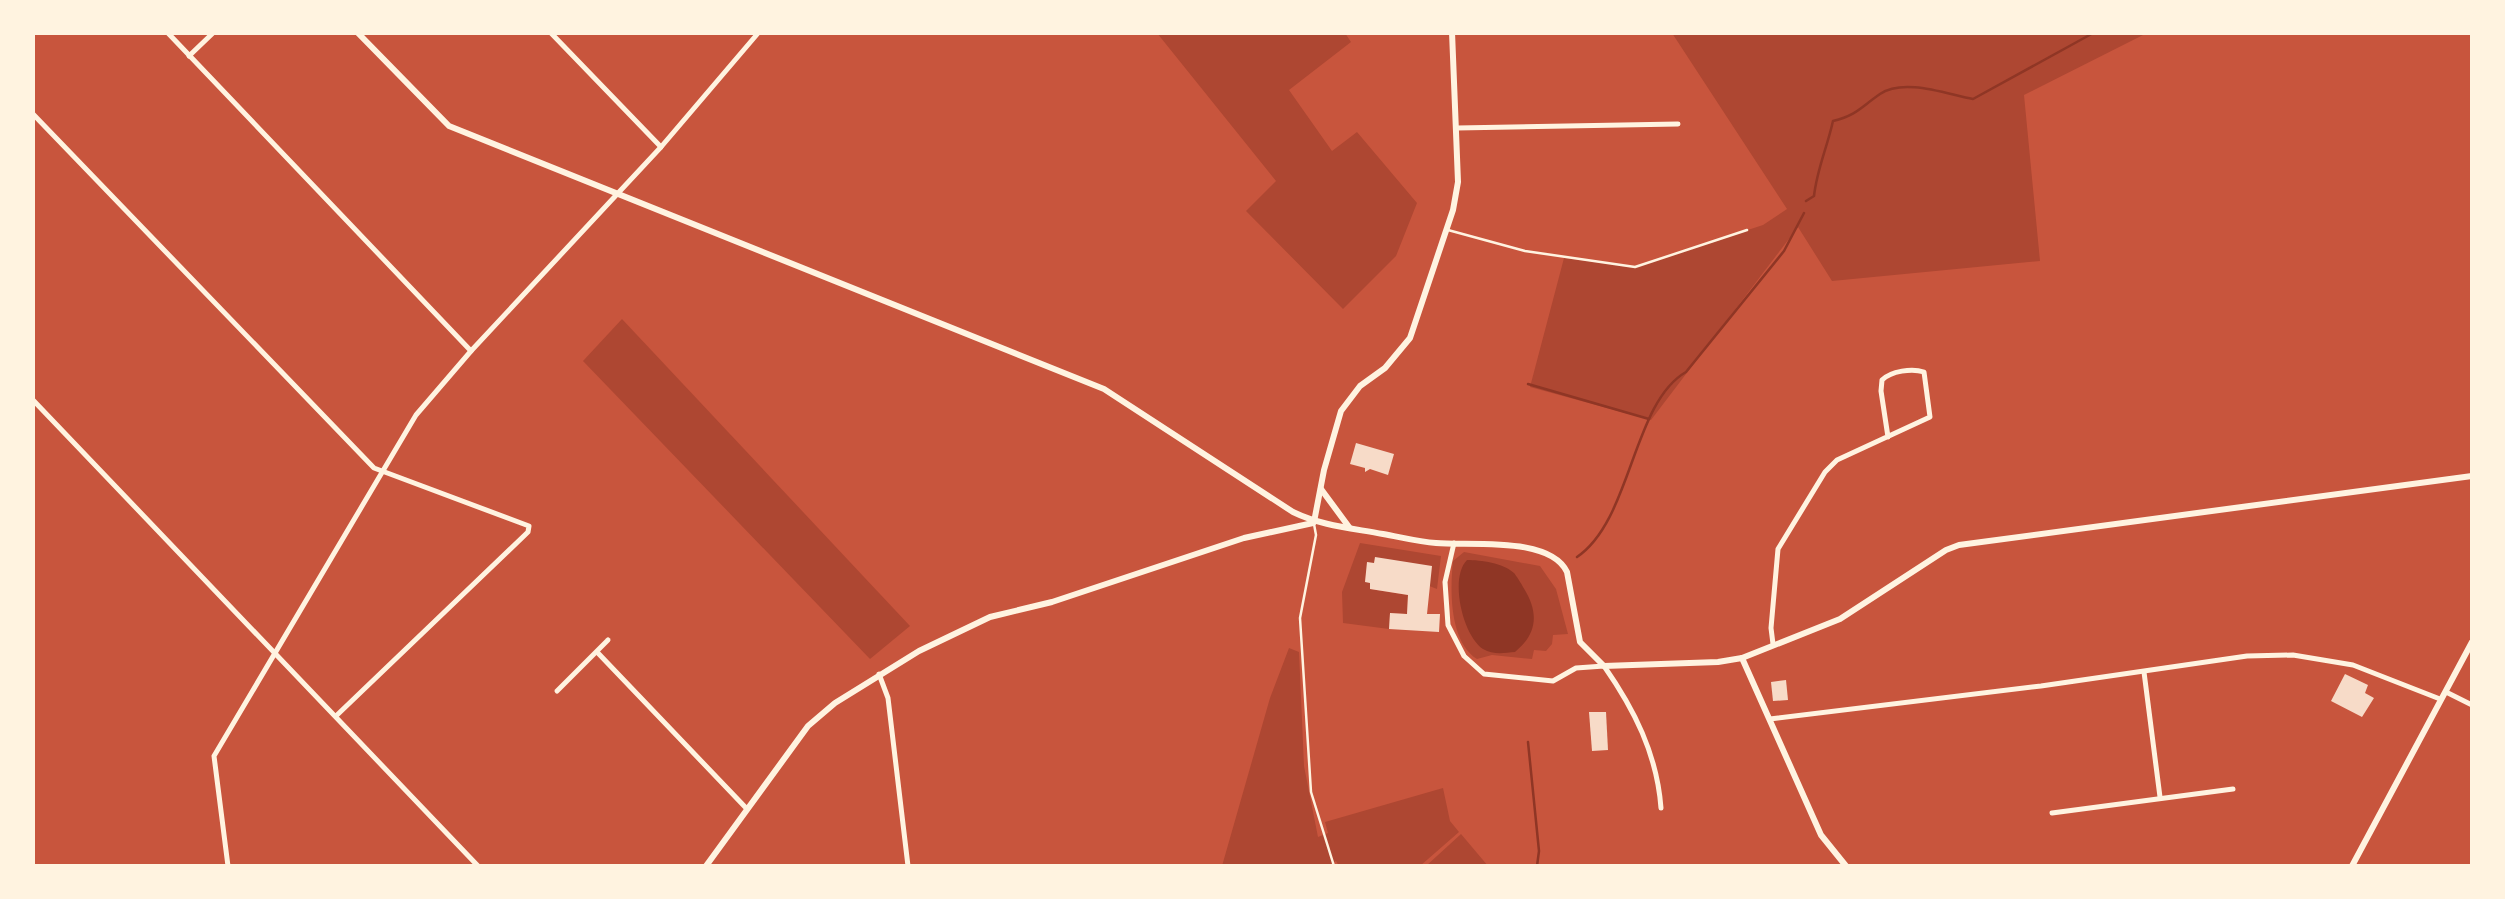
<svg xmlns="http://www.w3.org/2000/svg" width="2505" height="899" font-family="'Sofia Sans Condensed',sans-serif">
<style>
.green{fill:#ae4732}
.water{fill:#8f3625}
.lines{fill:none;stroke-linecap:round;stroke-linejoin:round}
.stream{stroke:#8f3625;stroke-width:2.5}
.building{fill:#f7dbc8}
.service{stroke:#fff3e0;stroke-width:2.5}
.minor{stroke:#fff3e0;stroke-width:5}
.tertiary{stroke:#fff3e0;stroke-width:6}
.secondary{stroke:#fff3e0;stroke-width:6}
</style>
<rect width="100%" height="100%" fill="#c8553d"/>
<g class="green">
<path d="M1157,33H1345L1351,42L1289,90L1332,151L1357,132L1417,203L1396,256L1343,309L1246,211L1276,181Z"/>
<path d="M1672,33H2147L2024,95L2040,261L1832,281L1798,227L1651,420L1530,387L1564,258L1635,267L1763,225L1787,209Z"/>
<path d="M622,319L910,626L870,659L583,361Z"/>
<path d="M1360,543L1441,556L1437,589L1368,562L1365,581L1370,583V589L1408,595L1407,614L1390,613L1389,629L1343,623L1342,592Z"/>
<path d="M1464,552L1540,566L1556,589L1568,634L1553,635L1552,644L1546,651L1534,650L1532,659L1492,655L1477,659C1449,641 1450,590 1453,561Z"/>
<path d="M1289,648L1299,652L1304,766L1318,837L1328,833L1325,822L1443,788L1450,821L1459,832L1420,866H1339L1336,861L1327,866H1222L1270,698Z"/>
<path d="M1461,834L1488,866H1426Z"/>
</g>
<path class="water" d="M1467,560C1481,560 1503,563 1514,573C1515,574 1523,586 1523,587C1539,612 1538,633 1515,652C1504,653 1493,655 1483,649C1463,636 1449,578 1467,560Z"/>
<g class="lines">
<g class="stream">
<path d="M1806,201L1814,196C1817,169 1827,148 1833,121C1857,115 1861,107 1880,94C1904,78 1946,94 1973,99L2095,32"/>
<path d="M1528,384L1649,419"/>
<path d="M1577,557C1632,520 1632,403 1686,372L1784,251L1804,213"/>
<path d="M1528,742L1539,851L1537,866"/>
</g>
</g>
<g class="building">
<path d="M1356,443L1394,454L1388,475L1370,469L1365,472V468L1350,464Z"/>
<path d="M1375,557L1432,566L1427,614H1440L1439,632L1389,629L1390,613L1407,614L1408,595L1370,589V583L1365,582L1367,562L1374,563Z"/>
<path d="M2345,674L2368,685L2365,693L2374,698L2362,717L2331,701Z"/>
<path d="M1786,680L1788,700L1773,701L1771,682Z"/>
<path d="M1589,712H1606L1608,750L1592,751Z"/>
</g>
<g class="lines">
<g class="service">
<path d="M1448,230L1525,251L1635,267L1747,230"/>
<path d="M1314,524L1316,535L1300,618L1311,792L1334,866"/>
</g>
<g class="minor">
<path d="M167,32L471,351"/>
<path d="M550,32L661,147"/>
<path d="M189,56L214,32"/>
<path d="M32,113L374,468L529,526L528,532L336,716"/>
<path d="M1457,128L1678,124"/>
<path d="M32,399L478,866"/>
<path d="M1454,543L1445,582L1448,625L1464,656L1484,674L1553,681L1576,668L1604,666C1634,709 1657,754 1661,808"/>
<path d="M1773,644L1771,628L1778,549L1825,472L1837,460L1930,417L1924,372C1912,368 1891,371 1882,380L1881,391L1888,437"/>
<path d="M597,652L747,809"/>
<path d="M2144,672L2160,797"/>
<path d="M879,674L888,698L908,866"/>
<path d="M557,691L608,640"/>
<path d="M2446,692L2472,705"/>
<path d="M1770,719L2041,686L2247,656L2293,655L2353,665L2440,699"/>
<path d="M2052,813L2233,789"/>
<path d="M228,866L214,756L416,415L471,351L661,147L759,32"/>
</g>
<g class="tertiary">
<path d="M357,32L449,126L1104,389L1293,512C1322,526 1351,528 1383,534C1400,537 1419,542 1436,543C1470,546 1550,536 1567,572L1580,642L1604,666L1718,662L1742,658L1840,619L1946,550L1959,545L2472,476"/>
<path d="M1321,489L1349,527"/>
<path d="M1314,522L1324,470L1341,411L1360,386L1385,368L1410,338L1453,210L1458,182L1452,32"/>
<path d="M1742,658L1821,835L1846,866"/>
<path d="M706,866L808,726L835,703L919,651L990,617L1052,602L1244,538L1313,523"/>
</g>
<path class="secondary" d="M2352,866L2472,642"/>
</g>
<rect width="2505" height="899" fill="none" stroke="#fff3e0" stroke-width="70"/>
</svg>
